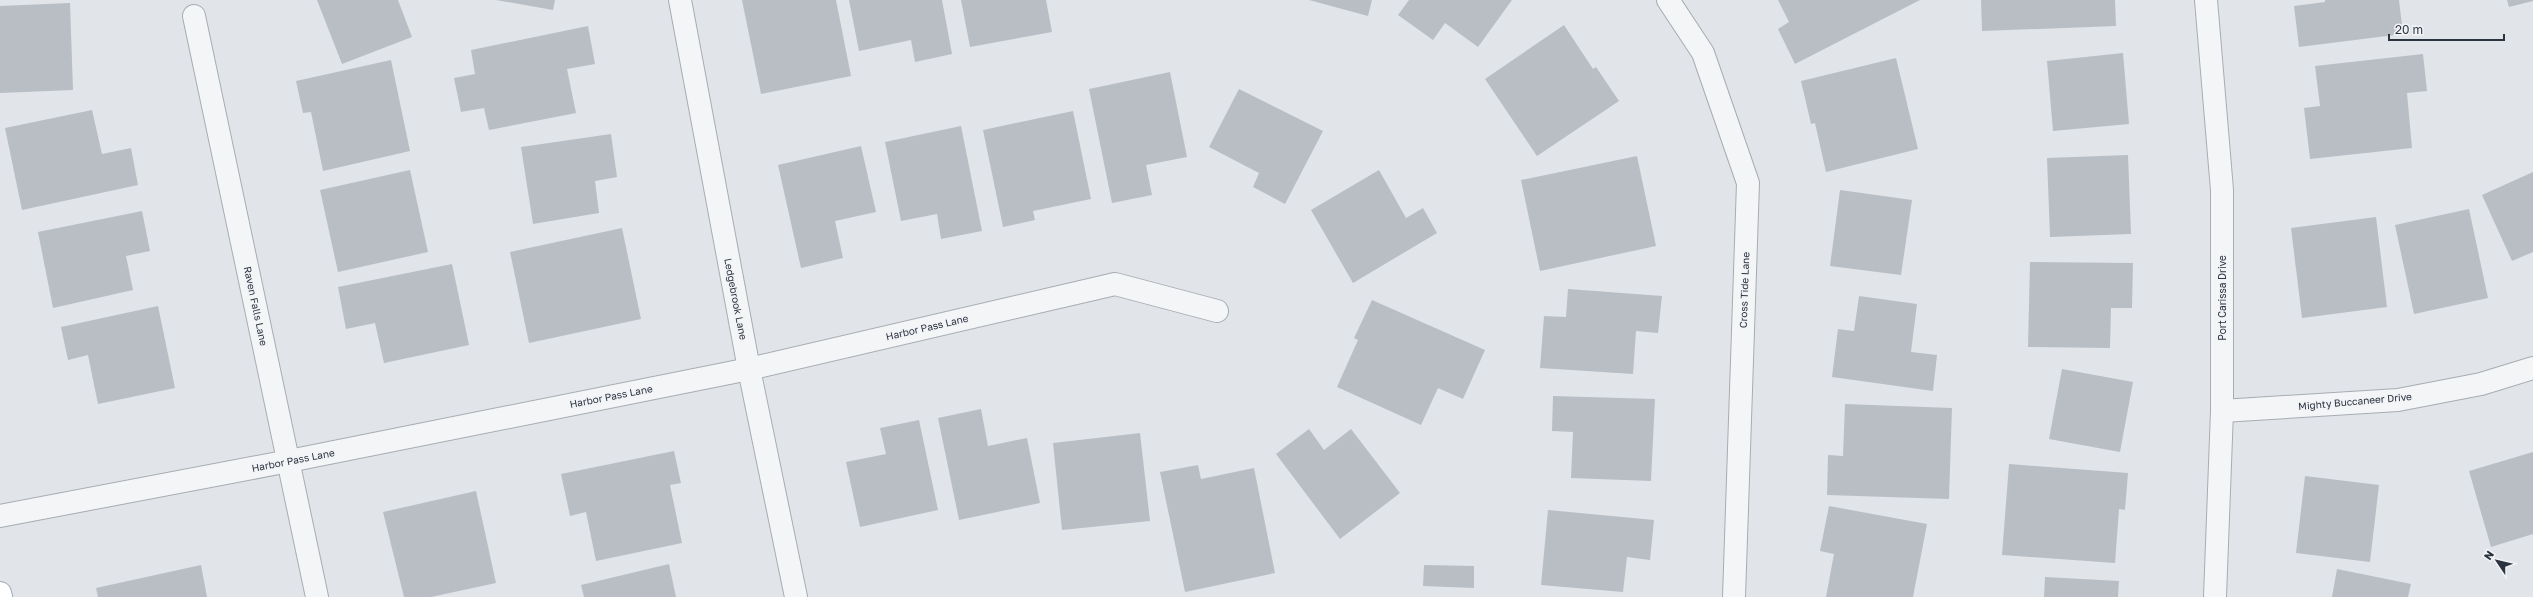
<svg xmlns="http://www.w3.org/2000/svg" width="2533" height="597" font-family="'Golos Text',sans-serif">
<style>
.building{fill:#b9bec5}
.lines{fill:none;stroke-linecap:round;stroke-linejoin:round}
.minor-casing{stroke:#a7acb3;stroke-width:24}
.major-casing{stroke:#a2a9b4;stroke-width:24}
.minor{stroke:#f4f5f7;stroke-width:22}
.major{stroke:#fff;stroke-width:22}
.labels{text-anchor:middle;stroke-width:3;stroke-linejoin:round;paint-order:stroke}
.street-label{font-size:10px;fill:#2b333f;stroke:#f1f3f6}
</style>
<rect width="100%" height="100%" fill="#e1e5e9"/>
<g class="building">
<path d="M317,0H398L412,37L342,64Z"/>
<path d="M496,0H555L553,10Z"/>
<path d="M742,0H836L851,76L761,94Z"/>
<path d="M849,0H942L952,54L915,62L911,40L859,51Z"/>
<path d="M961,0H1046L1052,32L970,47Z"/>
<path d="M1309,0H1372L1368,16Z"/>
<path d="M1409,0H1512L1478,47L1445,23L1433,40L1398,15Z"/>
<path d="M1778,0H1920L1795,64L1778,29L1789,22Z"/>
<path d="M1981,0H2115L2116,26L1982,31Z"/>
<path d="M2325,0H2399L2403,34L2299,47L2294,6L2325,2Z"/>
<path d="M2507,0H2533V1L2509,7Z"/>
<path d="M70,3L73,90L0,93V6Z"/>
<path d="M1564,25L1593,69L1596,67L1619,101L1537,156L1485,79Z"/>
<path d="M588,26L595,64L567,69L576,113L489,130L484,108L461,112L454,78L475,74L471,50Z"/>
<path d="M2123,53L2129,124L2053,131L2047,61Z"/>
<path d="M2423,54L2427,91L2407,93L2412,148L2310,159L2304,108L2320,106L2315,66Z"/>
<path d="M1896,58L1918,149L1826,172L1815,123L1811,124L1801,81Z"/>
<path d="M391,60L410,151L323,171L311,112L303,113L296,81Z"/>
<path d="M1170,72L1187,157L1146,165L1152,195L1112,203L1089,89Z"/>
<path d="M1239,89L1323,131L1285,204L1253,187L1259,173L1209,147Z"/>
<path d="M92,110L102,154L131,148L138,185L22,210L5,128Z"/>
<path d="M1073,111L1091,199L1033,211L1035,220L1003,227L983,130Z"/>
<path d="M961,126L982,231L941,239L937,214L901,221L885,142Z"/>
<path d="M611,134L617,177L595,181L599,213L533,224L521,147Z"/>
<path d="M861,146L876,212L835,221L843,258L801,268L778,165Z"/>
<path d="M2128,155L2131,234L2050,237L2047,158Z"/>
<path d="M1637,156L1656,246L1540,271L1521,180Z"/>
<path d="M410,170L428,252L338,272L320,190Z"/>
<path d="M1379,170L1406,218L1423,208L1437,233L1353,283L1311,210Z"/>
<path d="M2533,172V252L2512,261L2482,195Z"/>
<path d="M1840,190L1912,200L1901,275L1830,266Z"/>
<path d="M2469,209L2488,298L2414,314L2395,225Z"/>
<path d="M142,211L150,251L126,256L133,290L53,308L38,232Z"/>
<path d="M2376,217L2387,307L2302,318L2291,228Z"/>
<path d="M622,228L641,319L529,343L510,252Z"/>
<path d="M2030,262L2133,263L2132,308H2111L2110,348L2028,347Z"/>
<path d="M452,264L469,345L384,363L375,323L346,329L338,287Z"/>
<path d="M1568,289L1662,296L1658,333L1636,331L1633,374L1540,368L1544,316L1566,317Z"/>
<path d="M1859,296L1917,304L1911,352L1937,355L1933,391L1832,377L1838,329L1854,331Z"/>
<path d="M1372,300L1485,350L1463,399L1438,388L1421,425L1337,387L1358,340L1354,338Z"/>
<path d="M158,306L175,388L98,404L88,355L68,360L61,327Z"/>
<path d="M2062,369L2133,382L2120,452L2049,439Z"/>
<path d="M1553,396L1655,399L1651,481L1571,478L1573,432L1552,431Z"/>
<path d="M1845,404L1952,408L1949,499L1827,495L1828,455L1843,456Z"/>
<path d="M981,409L988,446L1027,438L1040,503L959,520L938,418Z"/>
<path d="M919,420L938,510L860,527L846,462L886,454L880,428Z"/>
<path d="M1309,429L1324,450L1351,429L1400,493L1340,539L1276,454Z"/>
<path d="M1140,433L1150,521L1062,530L1053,443Z"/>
<path d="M674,451L681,483L670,485L682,543L596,561L586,512L570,516L561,474Z"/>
<path d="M2533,452V534L2491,547L2469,471Z"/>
<path d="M2009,464L2128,473L2125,510L2119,509L2115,563L2002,555Z"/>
<path d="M1198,465L1201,479L1254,468L1275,573L1185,592L1160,472Z"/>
<path d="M2305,476L2379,485L2370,562L2296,553Z"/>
<path d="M476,491L496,583L431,597H404L383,512Z"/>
<path d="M1829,506L1927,524L1913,597H1826L1834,554L1820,551Z"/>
<path d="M1548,510L1654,520L1650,560L1627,557L1623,592L1541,585Z"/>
<path d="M669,564L676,597H584L581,585Z"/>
<path d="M201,565L207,597H98L96,588Z"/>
<path d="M1424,565L1474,566V588L1423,586Z"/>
<path d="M2337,569L2411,584L2408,597H2332Z"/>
<path d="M2045,577L2119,581L2118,597H2044Z"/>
</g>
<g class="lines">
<defs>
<g id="minor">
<path d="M680,0L749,369L796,597"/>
<path d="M1668,0L1703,53L1748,183L1734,597"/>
<path d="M2206,0L2222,190V411L2215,597"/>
<path d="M194,16L317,597"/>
<path d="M2222,411L2398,400L2481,384L2533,368"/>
<path d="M0,516L289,461L749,369L1115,284L1217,311"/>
</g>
<path id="major" d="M0,593L1,597"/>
</defs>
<use href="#minor" class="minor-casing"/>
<use href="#major" class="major-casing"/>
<use href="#minor" class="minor"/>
<use href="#major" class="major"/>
</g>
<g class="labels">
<g class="street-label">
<text transform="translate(1744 290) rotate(-88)" y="4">Cross Tide Lane</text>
<text transform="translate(2222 298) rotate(-90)" y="4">Port Carissa Drive</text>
<text transform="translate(736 299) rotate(79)" y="4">Ledgebrook Lane</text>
<text transform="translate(256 306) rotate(78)" y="4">Raven Falls Lane</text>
<text transform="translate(927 327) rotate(-13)" y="4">Harbor Pass Lane</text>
<text transform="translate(611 396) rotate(-11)" y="4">Harbor Pass Lane</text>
<text transform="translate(2355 401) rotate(-5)" y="4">Mighty Buccaneer Drive</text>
<text transform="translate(293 460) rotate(-11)" y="4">Harbor Pass Lane</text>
</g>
</g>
<g transform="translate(2497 561) rotate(305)" stroke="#f1f3f6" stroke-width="3" paint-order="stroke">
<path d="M0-3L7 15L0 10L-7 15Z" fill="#2b333f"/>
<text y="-6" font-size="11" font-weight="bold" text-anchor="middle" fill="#2b333f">N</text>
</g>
<path d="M2389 34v6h115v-6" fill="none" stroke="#2b333f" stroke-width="2"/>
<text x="2395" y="34" font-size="12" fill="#2b333f" stroke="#f1f3f6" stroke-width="3" paint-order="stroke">20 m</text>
</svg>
